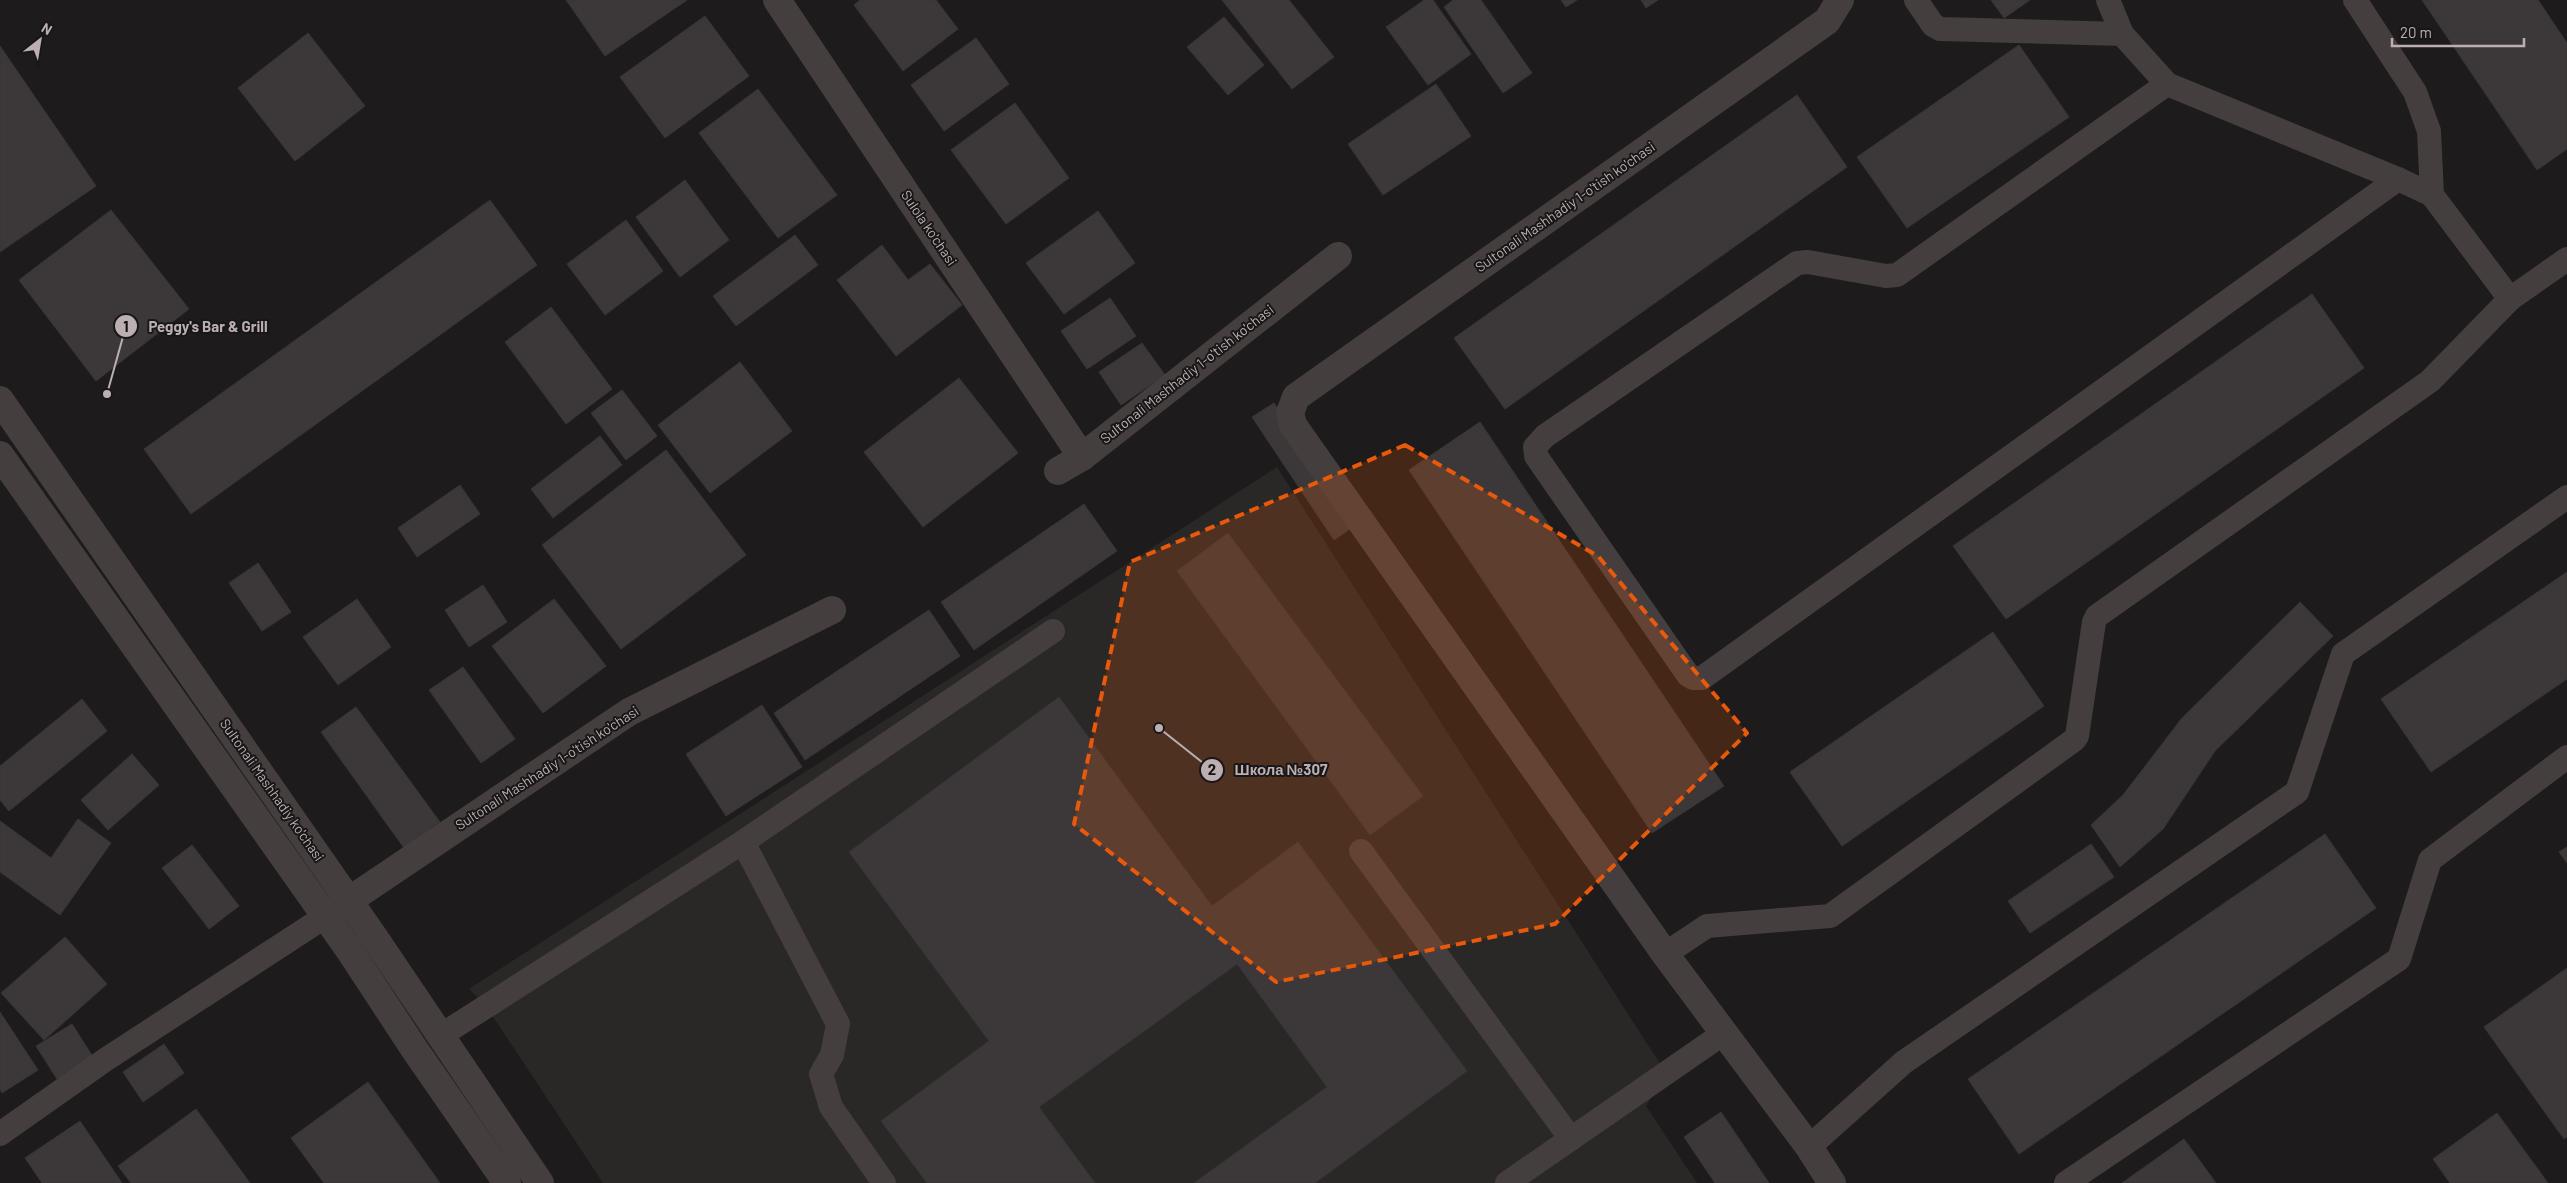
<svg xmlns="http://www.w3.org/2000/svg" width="2567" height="1183" font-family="Barlow,sans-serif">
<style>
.built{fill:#2a2727}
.building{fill:#3c3839;stroke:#393535}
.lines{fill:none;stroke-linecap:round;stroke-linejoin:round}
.service{stroke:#443e3f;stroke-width:24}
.minor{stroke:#443e3f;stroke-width:28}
.tertiary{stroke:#443e3f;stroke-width:28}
.marked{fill:#e8590c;fill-opacity:0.2;stroke:#e8590c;stroke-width:4;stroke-dasharray:10 6;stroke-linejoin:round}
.labels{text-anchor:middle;stroke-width:4;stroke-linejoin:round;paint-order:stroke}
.street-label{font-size:14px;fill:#bbafb2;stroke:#181616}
.leader{fill:none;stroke:#bbafb2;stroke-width:2}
.callout-dot{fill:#bbafb2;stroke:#181616;stroke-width:2}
.mark-label{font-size:15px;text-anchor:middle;font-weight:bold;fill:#111}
.callout-label{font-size:15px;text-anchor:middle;font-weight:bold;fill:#bbafb2;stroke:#181616;stroke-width:4;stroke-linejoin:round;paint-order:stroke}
</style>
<rect width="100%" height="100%" fill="#1d1b1b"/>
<path class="built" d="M1277,467L1666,1073L1646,1106L1697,1183H603L486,1006L469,989Z"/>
<g class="building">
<path d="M566,0H687L605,56Z"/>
<path d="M860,0H936L958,29L903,71L854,5Z"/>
<path d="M1222,0H1289L1334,57L1292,89Z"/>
<path d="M1424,0H1433L1471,54L1428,85L1386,27Z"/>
<path d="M1453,0H1481L1532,73L1503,93L1444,7Z"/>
<path d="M1561,0H1577L1566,7Z"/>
<path d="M1641,0H1658L1646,8Z"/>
<path d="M1991,0H2030L2004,18Z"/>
<path d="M2422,0H2538L2567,43V149L2537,170Z"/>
<path d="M705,16L749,76L665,138L620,77Z"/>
<path d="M1224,17L1264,65L1228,95L1187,47Z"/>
<path d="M308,33L365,106L295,161L238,88Z"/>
<path d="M976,38L1009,84L944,131L911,85Z"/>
<path d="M2019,45L2069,117L1907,228L1857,157Z"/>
<path d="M0,46L96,186L0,252Z"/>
<path d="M1436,84L1471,136L1383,195L1348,144Z"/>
<path d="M758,89L837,195L778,238L699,133Z"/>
<path d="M1797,95L1847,167L1505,409L1454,338Z"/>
<path d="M1015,103L1069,178L1006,224L951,150Z"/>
<path d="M685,180L729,240L680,277L636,217Z"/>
<path d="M490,200L537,265L191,514L144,449Z"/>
<path d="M111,210L189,309L96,381L19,280Z"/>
<path d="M1098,211L1135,263L1064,314L1026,263Z"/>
<path d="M626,220L663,271L605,315L567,264Z"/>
<path d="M795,235L818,265L736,326L713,296Z"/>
<path d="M882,245L908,280L930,264L962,305L896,356L837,280Z"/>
<path d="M2312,294L2364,368L2006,619L1953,546Z"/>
<path d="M1110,298L1136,336L1087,369L1061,331Z"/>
<path d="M551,307L612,389L566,424L505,342Z"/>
<path d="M1142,343L1165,375L1121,405L1099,372Z"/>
<path d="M740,362L792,431L710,493L658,425Z"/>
<path d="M959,378L1018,453L923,527L864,452Z"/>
<path d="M622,390L657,436L626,460L591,413Z"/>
<path d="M1274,403L1356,525L1334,540L1252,417Z"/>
<path d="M1480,422L1724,786L1652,833L1409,470Z"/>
<path d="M600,436L622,465L553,518L531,489Z"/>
<path d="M666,450L746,555L621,649L542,545Z"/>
<path d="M460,485L480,514L417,557L398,528Z"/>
<path d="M1084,504L1117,551L974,650L941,602Z"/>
<path d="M1228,533L1423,796L1370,835L1177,571Z"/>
<path d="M258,563L291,612L262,631L229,583Z"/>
<path d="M2567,572V679L2431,772L2381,699Z"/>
<path d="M483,585L507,622L469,647L445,610Z"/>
<path d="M357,599L391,647L338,685L303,637Z"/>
<path d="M554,599L606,666L543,713L492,646Z"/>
<path d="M2300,602L2333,636L2215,751L2163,829L2120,867L2091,825L2123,795L2182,718Z"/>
<path d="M929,610L960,656L805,760L774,713Z"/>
<path d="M1993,632L2044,706L1842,846L1790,772Z"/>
<path d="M463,667L515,739L481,763L429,690Z"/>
<path d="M1059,697L1212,906L1298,842L1467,1071L1315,1183H1194L1327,1087L1237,964L1039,1107L1095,1183H927L881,1121L989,1041L849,852Z"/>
<path d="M82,699L107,731L9,811L0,800V766Z"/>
<path d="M762,705L802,767L726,816L686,754Z"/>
<path d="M356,707L440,822L404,848L321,732Z"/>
<path d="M132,754L159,785L108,830L81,800Z"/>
<path d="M78,819L111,843L60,915L0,872V821L51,858Z"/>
<path d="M2325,834L2376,908L2019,1154L1968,1079Z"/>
<path d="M2091,844L2114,877L2030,933L2008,901Z"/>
<path d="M192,845L239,906L209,929L162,868Z"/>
<path d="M2567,847V863L2559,852Z"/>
<path d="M65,937L107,984L44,1040L1,993Z"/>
<path d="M2567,968V1137L2564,1139L2484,1027Z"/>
<path d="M0,1012L38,1070L2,1093L0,1089Z"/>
<path d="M72,1024L93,1057L57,1079L36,1046Z"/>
<path d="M164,1044L184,1073L143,1102L123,1072Z"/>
<path d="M368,1082L440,1183H324L291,1138Z"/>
<path d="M196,1109L250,1183H131L118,1166Z"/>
<path d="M1721,1112L1769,1183H1715L1684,1137Z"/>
<path d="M2497,1113L2548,1183H2450L2433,1159Z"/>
<path d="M80,1121L122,1183H42L25,1158Z"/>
<path d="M2184,1139L2216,1183H2122Z"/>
</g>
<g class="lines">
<g class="service">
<path d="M1916,0L1933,25L1940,29L2122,34L2167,84L2398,179L2432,195"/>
<path d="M2108,0L2122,34"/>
<path d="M2355,0L2415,92L2429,131L2432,195L2510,299"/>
<path d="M2167,84L1897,275L1886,276L1808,262L1797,263L1545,436L1535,447L1536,456L1688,675L1693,678H1702L2398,179"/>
<path d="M1361,851L1571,1139"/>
<path d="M1665,954L1707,926L1830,916L2074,740L2077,736L2094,622L2097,616L2430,381L2510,299L2567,259"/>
<path d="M440,1036L743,842"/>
<path d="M0,1134L105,1060L326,916"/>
<path d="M1809,1147L1904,1062L2297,792L2343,654L2567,497"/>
<path d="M884,1183L831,1107L821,1074L832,1055L838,1024L743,842L1053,631"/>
<path d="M1507,1183L1724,1033"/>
<path d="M2066,1183L2399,959L2430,860L2567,757"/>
</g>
<g class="minor">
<path d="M777,0L1082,457"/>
<path d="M1058,471L1082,457L1338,256"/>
<path d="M329,914L629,712L832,610"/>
<path d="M1832,1183L1809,1147L1665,954L1293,425L1290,413L1296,397L1827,21L1840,0"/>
</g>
<g class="tertiary">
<path d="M0,400L374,937L540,1183"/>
<path d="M0,455L350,951L415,1050L507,1183"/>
</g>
</g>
<path class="marked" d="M1405,445L1598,556L1747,733L1555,924L1276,982L1074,824L1130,562Z"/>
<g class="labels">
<g class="street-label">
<text transform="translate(1565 207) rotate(-35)" y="5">Sultonali Mashhadiy 1-o'tish ko'chasi</text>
<text transform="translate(929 228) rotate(56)" y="5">Sulola ko'chasi</text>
<text transform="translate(1187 374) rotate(-38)" y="5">Sultonali Mashhadiy 1-o'tish ko'chasi</text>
<text transform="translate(547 768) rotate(-33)" y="5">Sultonali Mashhadiy 1-o'tish ko'chasi</text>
<text transform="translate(272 790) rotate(55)" y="5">Sultonali Mashhadiy ko'chasi</text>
</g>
</g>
<path class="leader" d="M107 394L126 326M1159 728L1212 770"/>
<g class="callout-dot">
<circle cx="107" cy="394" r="5"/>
<circle cx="1159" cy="728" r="5"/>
<circle cx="126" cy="326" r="12"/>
<circle cx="1212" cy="770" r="12"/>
</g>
<g class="mark-label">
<text x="126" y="332">1</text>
<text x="1212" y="775">2</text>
</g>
<g class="callout-label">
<text x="208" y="332">Peggy's Bar &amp; Grill</text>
<text x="1281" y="775">Школа №307</text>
</g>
<g transform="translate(40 40) rotate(31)" stroke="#181616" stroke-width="4" paint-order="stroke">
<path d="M0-4L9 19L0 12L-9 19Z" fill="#bbafb2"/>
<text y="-8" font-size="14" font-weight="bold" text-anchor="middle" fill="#bbafb2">N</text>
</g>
<path d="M2392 38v8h132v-8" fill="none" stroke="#bbafb2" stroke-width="2.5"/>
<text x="2400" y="38" font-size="15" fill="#bbafb2" stroke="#181616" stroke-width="4" paint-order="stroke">20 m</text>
</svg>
